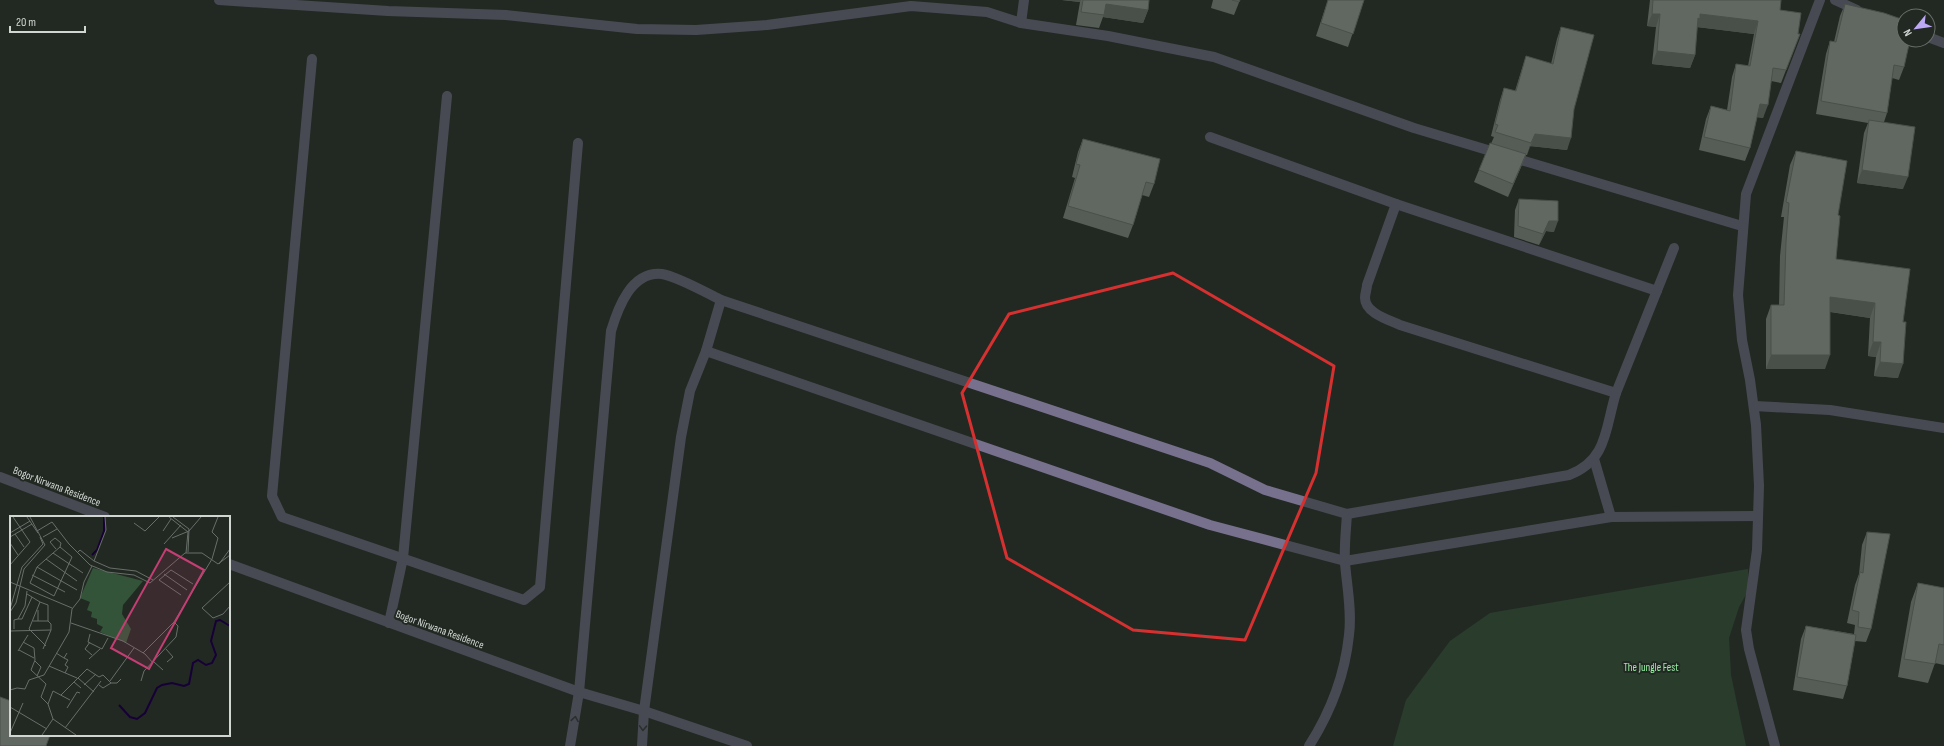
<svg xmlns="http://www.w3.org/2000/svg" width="1944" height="746" font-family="'Sofia Sans Condensed',sans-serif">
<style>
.green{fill:#335438}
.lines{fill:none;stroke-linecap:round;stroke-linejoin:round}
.minor{stroke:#77718e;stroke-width:10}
.wall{fill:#949b95}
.shaded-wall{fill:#787e79}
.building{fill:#acb4ad;stroke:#787e79}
.oneway{stroke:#333738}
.marked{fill:none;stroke:#d63130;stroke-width:3;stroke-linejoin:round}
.labels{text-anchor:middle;stroke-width:4;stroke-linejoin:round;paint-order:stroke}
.street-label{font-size:11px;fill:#d1d6d2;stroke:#222923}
.park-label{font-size:11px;fill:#99eea5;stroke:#222923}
.inset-river{fill:none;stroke:#170037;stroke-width:2}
.inset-road{fill:none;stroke:#686e69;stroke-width:1}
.view{fill:#c53e73;fill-opacity:0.15;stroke:#c53e73;stroke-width:2}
.inset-edge{fill:none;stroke:#d1d6d2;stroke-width:2}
</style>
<rect width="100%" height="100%" fill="#222923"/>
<path class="green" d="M1748,569V591L1739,607L1729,638L1731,675L1746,746H1393L1406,700L1450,641L1490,613Z"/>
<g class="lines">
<g class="minor">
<path d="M219,0L388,11L506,15L637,29L696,30L767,25L911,6L987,12L1021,23L1024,0"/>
<path d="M1835,0L1857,10"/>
<path d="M1021,23L1108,36L1214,57L1414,128L1742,226"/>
<path d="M1928,37L1944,43"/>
<path d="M312,59L272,496L282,517L524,600L540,587L578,143"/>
<path d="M1210,137L1396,204L1367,285C1367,289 1365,293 1365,298C1365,313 1389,320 1400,325L1616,393"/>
<path d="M1396,204L1657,291"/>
<path d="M706,351L1210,525L1345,561L1611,517L1758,516"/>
<path d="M1754,406L1830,410L1944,428"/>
<path d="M1594,459L1611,517"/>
<path d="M0,477L105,517"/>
<path d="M229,564L579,692L644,711L747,746"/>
<path d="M389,623L403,558L447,96"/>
<path d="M570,746L579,692L611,331C618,308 631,271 662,274C676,276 707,293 721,300"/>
<path d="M642,746L644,711L681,437L690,391L706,351L721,300L1210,463L1265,490L1347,514L1569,475C1608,460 1605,428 1616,393L1674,248"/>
<path d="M1309,746C1330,713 1345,674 1349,635C1352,611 1347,587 1345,563C1344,547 1346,530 1347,514"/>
<path d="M1775,746L1749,649L1746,630L1757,550L1759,486L1756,425L1750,380L1742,340L1738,295L1746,194L1820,0"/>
</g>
</g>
<g class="wall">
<path d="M1062,0H1149L1148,10L1143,23L1103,17L1099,28L1076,25L1080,2Z"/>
<path d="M1213,0H1240L1234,15L1211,8Z"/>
<path d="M1328,0H1364L1348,47L1316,36Z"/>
<path d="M1650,0H1781L1780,10L1798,34H1800L1781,83L1771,81L1763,118L1757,117L1750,148L1745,161L1699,150L1706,119L1711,106L1727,110L1732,77L1736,64L1748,66L1754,34L1697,27L1695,55L1690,68L1652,64L1656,27L1647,26Z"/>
<path d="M1845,4L1904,67L1899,80L1892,78L1887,113L1884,122L1903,189L1857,183L1864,133L1868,123L1816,114L1826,54L1830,41L1834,42L1840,16Z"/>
<path d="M1561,27L1574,109L1567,150L1530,146L1527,155H1526L1521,167L1508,197L1474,182L1479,170L1494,137L1491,136L1500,100L1504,88L1515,91L1526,56L1551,64L1557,39Z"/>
<path d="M1083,139L1154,184L1149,197L1142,195L1133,225L1128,238L1063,218L1075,178L1072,177L1078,152Z"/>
<path d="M1796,151L1838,215L1836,259L1903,322L1898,378L1874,376L1876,357L1868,356L1870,318L1830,312L1825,369H1766V319L1771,305H1779L1780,256L1784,217H1781L1790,165Z"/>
<path d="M1519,199L1554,232L1546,231L1539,245L1514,237L1515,210Z"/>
<path d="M1867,532L1871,629L1866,642L1855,641L1847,686L1843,699L1793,690L1801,639L1806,626L1854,634L1855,625L1847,623L1855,585L1859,574L1862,545Z"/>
<path d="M1918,583L1944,588V665L1935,663L1928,683L1898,677L1911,602Z"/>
</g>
<g class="shaded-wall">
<path d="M1062,0H1081L1080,2Z"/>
<path d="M1106,4L1148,10L1143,23L1103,17Z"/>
<path d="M1652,14H1660L1656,27L1647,26Z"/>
<path d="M1700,14L1758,21L1754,34L1697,27L1698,18Z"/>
<path d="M1657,51L1695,55L1690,68L1652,64Z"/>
<path d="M1760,104L1768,105L1763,118L1756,117Z"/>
<path d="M1535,134L1571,138L1567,150L1530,146L1527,155Z"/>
<path d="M1526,154L1521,167L1508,197L1513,184Z"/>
<path d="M1862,170L1908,177L1903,189L1857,183Z"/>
<path d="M1549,221H1558L1554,232L1546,231L1539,245L1543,234Z"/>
<path d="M1830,297L1875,303L1870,318L1825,311Z"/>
<path d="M1873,342H1881L1876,357L1868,356Z"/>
<path d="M1771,355H1830L1825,369H1766Z"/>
<path d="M1880,362L1903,364L1898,378L1874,376Z"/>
</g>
<g class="building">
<path d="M1083,0H1149L1148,10L1106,4L1104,15L1081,12Z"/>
<path d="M1232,0H1240L1239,2Z"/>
<path d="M1328,0H1364L1353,34L1321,23Z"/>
<path d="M1653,0H1781L1780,10L1801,13L1798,34H1800L1786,70L1773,68L1768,105L1760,104L1750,148L1704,137L1711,106L1730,111L1736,64L1750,66L1758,21L1700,14V19L1698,18L1695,55L1657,51L1660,14H1652Z"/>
<path d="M1845,4L1884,13L1904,20V40H1910L1904,67L1894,65L1887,113L1821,101L1830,41L1836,42Z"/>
<path d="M1561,27L1594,35L1574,109L1571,138L1535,134L1531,143L1495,132L1498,125L1495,124L1504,88L1516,91L1526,56L1553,64Z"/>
<path d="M1869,120L1915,127L1908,177L1862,170Z"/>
<path d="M1083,139L1160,159L1154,184L1146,182L1133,225L1068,206L1080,165L1076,164Z"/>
<path d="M1490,143L1526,154L1513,184L1479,170Z"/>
<path d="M1796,151L1847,161L1838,215L1840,216L1836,259L1910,269L1903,322H1906L1903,364L1880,362L1881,342H1873L1875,303L1830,297V355H1771V305H1784L1786,242L1789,203L1786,202Z"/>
<path d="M1519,199L1558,201V221H1549L1543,234L1518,226Z"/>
<path d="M1867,532L1890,534L1871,629L1858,627L1859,612L1852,610L1860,572L1863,573Z"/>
<path d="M1918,583L1944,588V645L1939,644L1935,664L1904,659Z"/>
<path d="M1806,626L1856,635L1847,686L1797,677Z"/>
<path d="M0,697L11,701V699V735H50L46,746H0Z"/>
</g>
<defs><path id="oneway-chevron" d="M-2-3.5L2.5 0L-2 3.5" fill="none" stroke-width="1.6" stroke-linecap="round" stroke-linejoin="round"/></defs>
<g class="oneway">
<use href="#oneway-chevron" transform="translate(575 719) rotate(-81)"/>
<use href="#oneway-chevron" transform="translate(643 728) rotate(92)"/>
</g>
<path d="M0 0H1944V746H0ZM1173,273L1334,366L1316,473L1245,640L1133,630L1007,558L962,393L1009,314Z" fill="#222923" fill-opacity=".55" fill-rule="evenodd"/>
<path class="marked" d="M1173,273L1334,366L1316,473L1245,640L1133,630L1007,558L962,393L1009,314Z"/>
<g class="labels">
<g class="street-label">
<text transform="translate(57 486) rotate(21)" y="4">Bogor Nirwana Residence</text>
<text transform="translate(440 629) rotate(20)" y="4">Bogor Nirwana Residence</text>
</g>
<g class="park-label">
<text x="1651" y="671">The Jungle Fest</text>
</g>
</g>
<g transform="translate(10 516)">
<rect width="220" height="220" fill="#222923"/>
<path d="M83,52L133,65L113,89L112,98L121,113L116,127L90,116L93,111L87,108V103L81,101L82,96L77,94L80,86L70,82Z" fill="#335438"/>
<path class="inset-river" d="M82,39L87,34L94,15V1M109,189L120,201L127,203L135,197L147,172L152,169L162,167L174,170L179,168L183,147L188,144L196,149L202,147L206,139L201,125L206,105L210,104L220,110"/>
<path class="inset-road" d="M17,1L28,17M159,1L178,16L176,37M163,1L179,13L178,36M124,7L135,15L149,1M27,15L42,6L59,28L80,49L97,56L124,59L140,67L175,37H192L208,48L220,39M153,15L161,3M0,17L20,5M5,18L14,31M0,21L22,8M33,21L47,13M162,22L179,15L191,1M0,27L8,39M154,28L171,9M50,31L62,41L44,80L20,67L27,51ZM46,33L40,26L45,22L51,27L50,31M43,37L73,57M67,37L70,34L84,45L100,52L126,55L143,64M36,43L67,65M84,45L96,14L95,1M209,48L220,33M0,49L20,26L3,1M27,51L67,74M154,58L177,74M22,59L55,76M0,66L62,92M220,66L192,92L203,102L213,98L220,90M17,78L30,86L19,113M171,79L149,64L161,54L183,68M0,93L12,51L33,28L30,21M0,96L6,87L14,53L35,29L20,1M8,103H12L22,81M23,105H28V94M28,105H38V89L30,86M61,107L113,125L135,138L143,147M4,113V104L8,103L15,90L17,75M19,113L36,130M0,115L41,114M80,118L78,126L92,133L98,122M13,126L24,132L25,144L21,154L36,168L31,181L38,188L43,203L66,219M80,126L75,133L82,139M33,133L41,114V108L38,105M156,133L163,141L157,146M9,134L24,142M8,135L18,119M46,137L54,142L57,137M133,137L164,106M54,142L58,144L55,149L58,151L55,157M79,143L90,133M25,145L31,151L27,160M144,146L153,154M39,150L67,162M68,162L84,176M100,165L124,132M131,165L134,155L166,121L168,110L164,106L202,43L208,22L202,16L208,1M64,166L77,153L89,161L93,159L101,167M74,169L86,158M89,169L93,172L101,167H107L111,163M0,174L7,172L15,173L19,164L34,159L59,116L62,93L70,83L74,66L82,50M51,179L64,166L71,172M38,188L43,175L60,184M0,191L37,213M57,192L67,176L70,177M55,212L91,165M0,217L13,187M32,219L43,203"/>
<path class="view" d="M156,33L194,54L139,153L101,132Z"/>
<rect width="220" height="220" class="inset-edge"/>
</g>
<g transform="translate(1916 28) rotate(241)"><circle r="19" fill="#222923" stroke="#686e69"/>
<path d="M0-3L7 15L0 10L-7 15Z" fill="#bda9f5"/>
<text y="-6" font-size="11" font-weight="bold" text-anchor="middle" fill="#d1d6d2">N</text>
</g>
<path d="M10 26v6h75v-6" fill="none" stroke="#d1d6d2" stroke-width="2"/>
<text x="16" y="26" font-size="12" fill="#d1d6d2" stroke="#222923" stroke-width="3" paint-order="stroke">20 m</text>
</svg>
